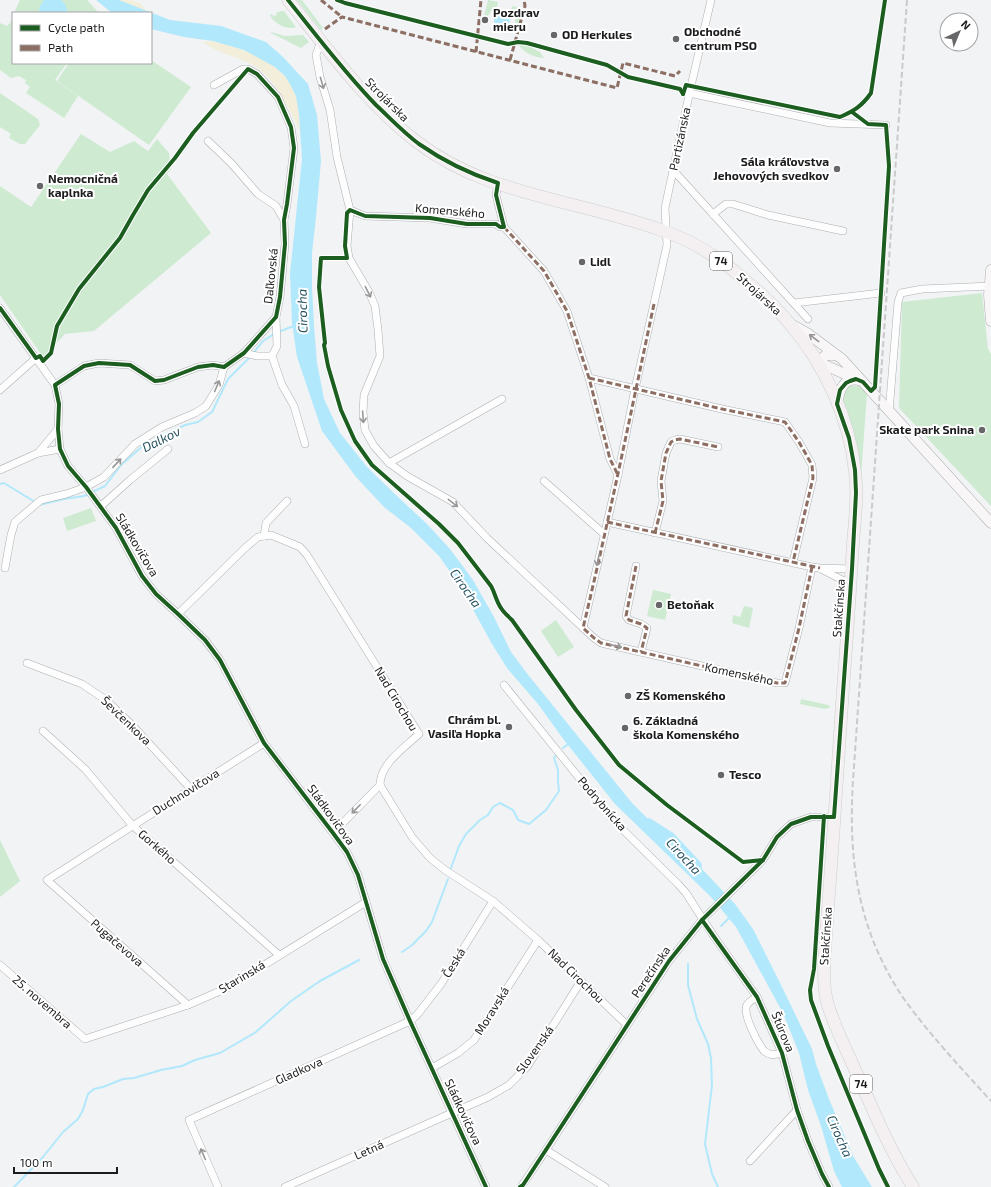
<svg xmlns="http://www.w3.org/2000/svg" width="991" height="1187" font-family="'Exo 2',sans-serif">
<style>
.green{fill:#ceebd2}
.sand{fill:#f2eeda}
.water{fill:#b2e8fb}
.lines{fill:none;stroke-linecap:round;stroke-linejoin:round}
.stream{stroke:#b2e8fb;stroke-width:2}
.river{stroke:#b2e8fb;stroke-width:12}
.street-casing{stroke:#adafb0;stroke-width:8}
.secondary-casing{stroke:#adafb0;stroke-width:11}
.primary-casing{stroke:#cdcece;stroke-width:13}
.street{stroke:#fdfdfe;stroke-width:7}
.secondary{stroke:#f9f6f7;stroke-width:10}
.primary{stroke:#f4eff0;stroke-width:12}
.rail{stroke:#cacacb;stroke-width:2;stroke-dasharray:6 3;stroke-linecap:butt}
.quiet{stroke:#8d6e63;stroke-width:3;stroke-dasharray:6 3;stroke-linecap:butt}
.cycleway-casing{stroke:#fff;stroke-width:6}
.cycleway{stroke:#1b5e20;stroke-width:4}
.oneway{stroke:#989899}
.oneway2{stroke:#969495}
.poi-dot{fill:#676769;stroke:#fff;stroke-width:1.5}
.labels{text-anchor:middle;stroke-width:4;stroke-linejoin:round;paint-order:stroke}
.shield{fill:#fff;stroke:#606062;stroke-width:1}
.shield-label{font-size:11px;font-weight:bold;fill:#1c1c1e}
.poi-label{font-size:12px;font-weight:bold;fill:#1c1c1e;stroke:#fff;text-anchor:start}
.street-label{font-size:12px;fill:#1c1c1e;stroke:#fff}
.water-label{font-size:13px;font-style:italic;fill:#295463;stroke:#fff}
</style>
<rect width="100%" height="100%" fill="#f1f3f5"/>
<g class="green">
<path d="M20,0H87L99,13H14Z"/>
<path d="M297,0H302L323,28L321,30Z"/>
<path d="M488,0L498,2L497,7L491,11L487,17L484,16Z"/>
<path d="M512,6L522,8L518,28L514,27C516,21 516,16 511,11Z"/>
<path d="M281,11H284L296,27C288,31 273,23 270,15L272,14L273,16L277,15L276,13Z"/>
<path d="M13,16V63H67L55,80L78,96L64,118L26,93L30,87L25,83L26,80L19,76L11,78L0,70V23L7,26L10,23Z"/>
<path d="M271,32L285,36L303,35L309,42L301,48L271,33Z"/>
<path d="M527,43L529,46L540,52L544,58C533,57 524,53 518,44Z"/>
<path d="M151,60L191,87L149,145L57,81L69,63H151Z"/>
<path d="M0,93L38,119L40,125L25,144H20L9,138L11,134L0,127Z"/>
<path d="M81,134L110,152L134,141L148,151L157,139L169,153L171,169L167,174L211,233L94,331L65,334L43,357L0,295V186L31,207Z"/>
<path d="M982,293L988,349L991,354V506L899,408L902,302Z"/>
<path d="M850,386H859L867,393L861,477L843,399L846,390Z"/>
<path d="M91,508L96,521L67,531L63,518Z"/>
<path d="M653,590L671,594L665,620L647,616Z"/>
<path d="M744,606L753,608L749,628L732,623L733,615L740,617Z"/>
<path d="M556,620L574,647L558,657L541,631Z"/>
<path d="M801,699L828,705L831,707L825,709L800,704Z"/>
<path d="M0,840L20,881L0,897Z"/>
</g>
<g class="sand">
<path d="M119,0C131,0 141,0 146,11Z"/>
<path d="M213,41C244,50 286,61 296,97C299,108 299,120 300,131C287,106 277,79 251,64C240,58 230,56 219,51C213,49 208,45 203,42Z"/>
</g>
<g class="water">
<path d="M44,0H61L65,4L68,13H40L39,8Z"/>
<path d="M96,0H119L170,20L221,26L266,42L283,57L308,84L317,115L321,161L316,217L312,253V287L314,326L317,363L324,399L340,433L367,467L398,497L427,524L450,549L473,580L494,617L511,652L529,676L632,803L673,844L703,870L735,904L753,929L782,987L812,1049L816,1064L829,1099L853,1156L872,1187H842L834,1171L821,1126L808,1090L799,1053L783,1013L736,927L711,897L615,804L564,740L538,704L507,668L492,644L460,586L439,556L411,528L384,507L356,477L322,431L297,357L292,323L290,273L302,159L299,115L296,96L291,86L285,76L275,67L244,50L213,41L184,37L151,29V13H112Z"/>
<circle cx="502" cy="20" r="8"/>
</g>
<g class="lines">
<g class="stream">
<path d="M278,332L294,326"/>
<path d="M254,352L263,341L274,334"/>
<path d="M0,484L4,483L35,502"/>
<path d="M39,505L64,499L84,496L105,486L121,465L145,444L185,425L198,422L212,412L228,379L251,356"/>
<path d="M563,748L568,744"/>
<path d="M451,868L459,846L466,834L480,820L488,815L493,807L500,803L513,810L518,820L529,824L546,810L559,791L558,782V770L554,758L557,754"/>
<path d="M721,926L730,917"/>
<path d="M402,952L411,946L426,931L432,922L448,879"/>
<path d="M688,964V985L697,1019L708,1044L711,1058L712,1085L705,1144L712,1174L718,1187"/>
<path d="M14,1187L43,1157L63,1132L78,1119L83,1110L88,1094L94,1089L103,1087L123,1079L134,1078L161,1070L182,1066L195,1060L220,1053L256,1032L291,1001L320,981L359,960"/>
</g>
<path class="river" d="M648,824L670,838L696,866"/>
<defs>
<g id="street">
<path d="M321,41L316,55L320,77L330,110L337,157L350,210L347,246L349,258L369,292L375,306L378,330L380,356L364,395L363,412L365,430L374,446L389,463L407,476L453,502L487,538L594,638L601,643L777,683H785L799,628L812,567"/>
<path d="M689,93L830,123L886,125"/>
<path d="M208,141L231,163L258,194L276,206L284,220"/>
<path d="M673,170L808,319"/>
<path d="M498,183L496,195L504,227L544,271L567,311L589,378L610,459L618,475"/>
<path d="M350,210L365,216L430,218L467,224H496L500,227H504"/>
<path d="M713,214L726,204H733L768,215L843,231"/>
<path d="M794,303L881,293"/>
<path d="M0,308L55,385L59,404L58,429L60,449L68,466L86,487L116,528L142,576L156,594L178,614L205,640L220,660L264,743L333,833L347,852L358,875L383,959L410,1021L486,1187"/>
<path d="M276,317L277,346L272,356L282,385L294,406L305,444"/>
<path d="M244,353L257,356H272"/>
<path d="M589,378L722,409L785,422L799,442L812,465L813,478L793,562"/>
<path d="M55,385L84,366L99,363L130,365L155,381L164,380L198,367L213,365L224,367"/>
<path d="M0,390L36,358"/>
<path d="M889,412L898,302L901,293L922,289L991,286"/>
<path d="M38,453L60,449"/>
<path d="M389,463L502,399"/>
<path d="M0,470L38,453L58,429"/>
<path d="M544,481L604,534"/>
<path d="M101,506L130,480L168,449"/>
<path d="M607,522L812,567L820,568L852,569"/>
<path d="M655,533L663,501L661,481L666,453L671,442L675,440L680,439L718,447"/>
<path d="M264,536L266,523L287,501"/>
<path d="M636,566L626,616L629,620L641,624L647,628L641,652"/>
<path d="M5,568L11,535L15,522L41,500L66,494L86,487L104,477L135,444L162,427L195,413L206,406L219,385L224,367L244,353L276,317L280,297L285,244L284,220L287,204L294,148L291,127L278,97L257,74L248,69H243L214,85"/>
<path d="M821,569L850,584"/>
<path d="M178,614L245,548L258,537L271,535L300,547L307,555L419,734C404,748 380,764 380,785L412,837L430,858L445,870L493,901L538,940L627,1025"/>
<path d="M583,628L618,475L635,389L667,245L665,208L691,86L711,0"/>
<path d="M27,663L82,684L106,700L132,725L191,789"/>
<path d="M504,685L614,821L678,884L686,893L713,935L757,997L782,1053L797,1110L808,1141L822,1174L829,1187"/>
<path d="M43,731L85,769L133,826L279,955"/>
<path d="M333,833L380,785"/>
<path d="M0,965L85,1039L188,1005L227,988L366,902"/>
<path d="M757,997C754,999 749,1001 747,1005C742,1014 758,1043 764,1051C767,1053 769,1054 772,1055L782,1053"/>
<path d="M188,1005L47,880L264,743"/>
<path d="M432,1068L458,1053L474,1040L538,940"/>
<path d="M546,1150L605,1187"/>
<path d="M750,1161L797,1110"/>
<path d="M218,1187L189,1120L410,1021L417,1015L441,984L493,901"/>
<path d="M285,1187L488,1097L509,1085L527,1067L581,981"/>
<path d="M521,1187L546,1150L669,961L702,920L763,860L777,837L791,824L811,817H834"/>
</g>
<g id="secondary">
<path d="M991,270L989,295L991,321"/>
<path d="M791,324L807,333L842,359L991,523"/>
<path d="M836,355H826L818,362L856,379"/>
<path d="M837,404C839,391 843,377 859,380"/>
</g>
<path id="primary" d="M288,0C327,48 367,104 417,142C437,157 465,172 490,181C546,201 605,210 661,230C694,241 723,260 748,283C763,295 777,308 789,323C824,363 850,419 855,472C858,496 855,519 853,543C850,591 847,640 843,689C837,780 831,872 824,963C824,979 824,996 830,1011C838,1034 849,1056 859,1078C875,1115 891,1152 913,1187"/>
</defs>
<use href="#street" class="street-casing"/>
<use href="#secondary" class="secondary-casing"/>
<use href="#primary" class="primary-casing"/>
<use href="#street" class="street"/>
<use href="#secondary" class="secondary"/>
<use href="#primary" class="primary"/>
<path class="rail" d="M907,0L853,781C848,861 858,931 904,999C930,1035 961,1068 991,1101"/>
<g class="quiet">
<path d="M321,0L342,17"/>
<path d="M325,29L342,17L617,88L623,63L675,76L680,71"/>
<path d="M476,52L481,0"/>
<path d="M510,60L525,6L524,0"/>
<path d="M504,227L544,271L567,311L589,378L610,459L618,475"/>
<path d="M654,304C631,412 609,520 583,628L594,638L601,643L777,683H785L799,628L812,567"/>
<path d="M589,378L722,409L785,422L799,442L812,465L813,478L793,562"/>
<path d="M607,522L820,568"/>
<path d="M655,533L663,501L661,481L666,453L671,442L675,440L680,439L718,447"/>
<path d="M636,566L626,616L629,620L641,624L647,628L641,652"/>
</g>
<defs>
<g id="cycleway">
<path d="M288,0C317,36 344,72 376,105C390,118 403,132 419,144C442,160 470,174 498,183L496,195L504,227H500L496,224H467L430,218L365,216L350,210L347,213L345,246L347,258H321L319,287L325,343L324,345L328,366L341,410L355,441L372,465L439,524L458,543L491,586C495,593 496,601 501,608C504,613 508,616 512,620L576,710L619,765L667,805L743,862L763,860"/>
<path d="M337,0L345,3L508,44L518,42L527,43L607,65L628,77L680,89L683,94"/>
<path d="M683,94L686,85L840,117C854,111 862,106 871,93L885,0"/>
<path d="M0,308L36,358L40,356L43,361L51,353L57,326L79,289L120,238L133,215L148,190L175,158L193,133L248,69L257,74L278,97L291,127L294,148L287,204L284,220L285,244L280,297L276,317L244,353L224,367L213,365L198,367L164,380L155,381L130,365L99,363L84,366L55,385L59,404L58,429L60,449L68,466L86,487L116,528L142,576L156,594L178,614L205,640L220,660L264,743L333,833L347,852L358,875L383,959L410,1021L486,1187"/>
<path d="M824,816L814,969L810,990L811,1000L828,1046L879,1169L888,1187"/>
<path d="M702,920L757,997L782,1053L797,1110L808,1141L822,1174L829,1187"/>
<path d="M520,1187L523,1185L669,961L702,920L763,860L777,837L791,824L811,817H834L852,569L856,493L855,470L853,459L849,438L837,404L840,390L846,383L850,381L856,379L863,382L871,391L875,387L889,166L886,125L868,124L852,112"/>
</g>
</defs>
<use href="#cycleway" class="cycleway-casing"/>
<use href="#cycleway" class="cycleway"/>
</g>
<defs><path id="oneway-shaft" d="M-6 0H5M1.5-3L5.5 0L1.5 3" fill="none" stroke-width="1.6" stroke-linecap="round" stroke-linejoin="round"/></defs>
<g class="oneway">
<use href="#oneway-shaft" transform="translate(322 83) rotate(74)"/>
<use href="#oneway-shaft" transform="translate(368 292) rotate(63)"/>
<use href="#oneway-shaft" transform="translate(217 386) rotate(-67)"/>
<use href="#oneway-shaft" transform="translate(363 417) rotate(86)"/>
<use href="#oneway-shaft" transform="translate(117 463) rotate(-47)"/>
<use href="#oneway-shaft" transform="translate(453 503) rotate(38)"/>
<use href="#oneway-shaft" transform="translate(598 560) rotate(103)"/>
<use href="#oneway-shaft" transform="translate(616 646) rotate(13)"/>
<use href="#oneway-shaft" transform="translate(356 809) rotate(134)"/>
<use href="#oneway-shaft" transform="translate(203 1154) rotate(-113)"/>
</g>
<use class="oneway2" href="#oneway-shaft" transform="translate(814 338) rotate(-143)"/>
<g class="poi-dot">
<circle cx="485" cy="20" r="4"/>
<circle cx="554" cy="35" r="4"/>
<circle cx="676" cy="39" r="4"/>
<circle cx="837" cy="169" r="4"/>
<circle cx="40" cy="186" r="4"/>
<circle cx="582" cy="262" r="4"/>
<circle cx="982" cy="430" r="4"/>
<circle cx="659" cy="605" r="4"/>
<circle cx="628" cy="696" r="4"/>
<circle cx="509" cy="727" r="4"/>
<circle cx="625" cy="728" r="4"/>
<circle cx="721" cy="775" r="4"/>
</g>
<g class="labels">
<g class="shield">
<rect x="710" y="252" width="22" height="18" rx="3"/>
<rect x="850" y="1075" width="22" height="18" rx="3"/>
</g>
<g class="shield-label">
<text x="721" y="265">74</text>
<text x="861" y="1088">74</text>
</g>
<g class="poi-label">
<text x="493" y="17">Pozdrav<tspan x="493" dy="14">mieru</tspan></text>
<text x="684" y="36">Obchodné<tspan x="684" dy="14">centrum PSO</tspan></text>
<text x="562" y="39">OD Herkules</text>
<text x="829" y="166" text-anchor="end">Sála kráľovstva<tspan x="829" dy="14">Jehovových svedkov</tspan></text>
<text x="48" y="183">Nemocničná<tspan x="48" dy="14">kaplnka</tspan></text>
<text x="590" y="266">Lidl</text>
<text x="974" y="434" text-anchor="end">Skate park Snina</text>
<text x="667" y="609">Betoňak</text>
<text x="636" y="700">ZŠ Komenského</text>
<text x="501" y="724" text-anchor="end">Chrám bl.<tspan x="501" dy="14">Vasiľa Hopka</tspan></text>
<text x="633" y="725">6. Základná<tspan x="633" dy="14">škola Komenského</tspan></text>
<text x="729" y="779">Tesco</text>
</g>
<g class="street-label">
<text transform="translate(387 100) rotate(45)" y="4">Strojárska</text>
<text transform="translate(680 139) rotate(-78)" y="4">Partizánska</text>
<text transform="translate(450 211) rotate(5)" y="4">Komenského</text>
<text transform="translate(271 276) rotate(-84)" y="4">Daľkovská</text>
<text transform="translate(759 294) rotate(43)" y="4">Strojárska</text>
<text transform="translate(137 545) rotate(59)" y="4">Sládkovičova</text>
<text transform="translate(839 608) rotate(-86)" y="4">Stakčínska</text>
<text transform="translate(739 674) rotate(12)" y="4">Komenského</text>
<text transform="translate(396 699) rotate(59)" y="4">Nad Cirochou</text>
<text transform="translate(126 721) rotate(44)" y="4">Ševčenkova</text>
<text transform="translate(186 792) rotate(-32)" y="4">Duchnovičova</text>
<text transform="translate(602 804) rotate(49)" y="4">Podrybnícka</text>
<text transform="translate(331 815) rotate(54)" y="4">Sládkovičova</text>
<text transform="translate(157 847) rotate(41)" y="4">Gorkého</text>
<text transform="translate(826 936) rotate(-86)" y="4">Stakčínska</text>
<text transform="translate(117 943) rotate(41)" y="4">Pugačevova</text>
<text transform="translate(454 963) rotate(-58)" y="4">Česká</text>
<text transform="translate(651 972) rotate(-56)" y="4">Perečínska</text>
<text transform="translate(576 976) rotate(44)" y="4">Nad Cirochou</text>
<text transform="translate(242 977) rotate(-31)" y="4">Starinská</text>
<text transform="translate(42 1002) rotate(41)" y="4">25. novembra</text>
<text transform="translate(492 1011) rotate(-58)" y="4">Moravská</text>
<text transform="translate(783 1032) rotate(68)" y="4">Štúrova</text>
<text transform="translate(535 1050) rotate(-55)" y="4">Slovenská</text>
<text transform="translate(299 1071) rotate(-24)" y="4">Gladkova</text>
<text transform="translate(463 1112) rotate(65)" y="4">Sládkovičova</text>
<text transform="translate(369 1150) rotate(-24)" y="4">Letná</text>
</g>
<g class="water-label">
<text transform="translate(302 311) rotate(-91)" y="5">Cirocha</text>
<text transform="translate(161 439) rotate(-26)" y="5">Dalkov</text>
<text transform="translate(466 588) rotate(55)" y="5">Cirocha</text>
<text transform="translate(684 856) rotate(47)" y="5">Cirocha</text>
<text transform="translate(840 1136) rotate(66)" y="5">Cirocha</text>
</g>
</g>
<rect x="12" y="12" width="140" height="52" fill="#ffffff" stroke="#a4a4a5"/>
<rect x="20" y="25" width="20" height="6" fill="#1b5e20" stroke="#a4a4a5"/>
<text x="48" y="32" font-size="12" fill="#1c1c1e">Cycle path</text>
<rect x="20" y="45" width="20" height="6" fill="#8d6e63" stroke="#a4a4a5"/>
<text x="48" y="52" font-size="12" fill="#1c1c1e">Path</text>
<g transform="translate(959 32) rotate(44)"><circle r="19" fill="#ffffff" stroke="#a4a4a5"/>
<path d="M0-3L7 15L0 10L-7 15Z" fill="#676769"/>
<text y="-6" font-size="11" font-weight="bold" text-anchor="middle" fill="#1c1c1e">N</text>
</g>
<path d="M14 1167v6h103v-6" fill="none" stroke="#1c1c1e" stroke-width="2"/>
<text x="20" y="1167" font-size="12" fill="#1c1c1e" stroke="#ffffff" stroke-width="3" paint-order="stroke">100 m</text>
</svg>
